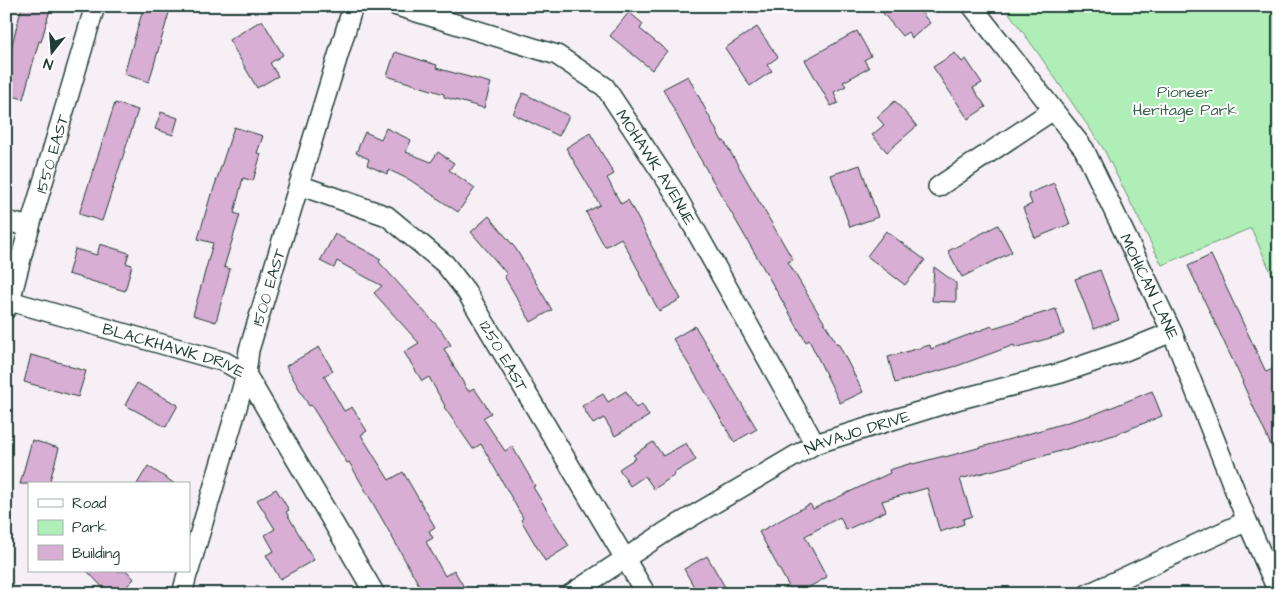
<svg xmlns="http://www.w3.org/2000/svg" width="1285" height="600" font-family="'Architects Daughter',sans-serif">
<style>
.green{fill:#afefb7;stroke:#679676}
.building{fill:#d8aed4;stroke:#1f3d34}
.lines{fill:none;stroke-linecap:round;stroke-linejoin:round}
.minor-casing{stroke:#1f3d34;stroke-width:22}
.minor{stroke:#fff;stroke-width:19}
.labels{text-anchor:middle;stroke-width:4;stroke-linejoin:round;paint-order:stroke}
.park-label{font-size:16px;fill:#3c614e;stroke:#fff}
.street-label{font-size:16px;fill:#1f3d34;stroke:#fff}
</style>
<rect width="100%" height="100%" fill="#f7eff6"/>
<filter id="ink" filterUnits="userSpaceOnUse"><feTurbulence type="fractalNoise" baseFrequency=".02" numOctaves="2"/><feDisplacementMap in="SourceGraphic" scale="10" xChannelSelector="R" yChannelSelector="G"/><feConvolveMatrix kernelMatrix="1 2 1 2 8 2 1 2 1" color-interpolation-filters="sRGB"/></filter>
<g filter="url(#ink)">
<path class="green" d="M1004,6H1279V290L1251,228L1162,265L1103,148L1038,53Z"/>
<g class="building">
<path d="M22,6H51L41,42L39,41L23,99L6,94V68Z"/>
<path d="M144,6H171L149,82L124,74Z"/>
<path d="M877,6H916L930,23L912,38L908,32L902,36Z"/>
<path d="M629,12L643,24L640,29L667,51L652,70L610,36Z"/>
<path d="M262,20L283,55L270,63L278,76L257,88L229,40Z"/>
<path d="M757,27L778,57L767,65L772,71L750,86L725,48Z"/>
<path d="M857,31L871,56L864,60L869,68L843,82L846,86L834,92L838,103L831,106L805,60Z"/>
<path d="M395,52L437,65L436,68L491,83L484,108L444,97V94L387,76Z"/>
<path d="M955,53L962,62L966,59L982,83L973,88L986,107L968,119L933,67Z"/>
<path d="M688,76L722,141H724L793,260L788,262L837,344L838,343L863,392L840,403L809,340L806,342L698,155L663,89Z"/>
<path d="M523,93L569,116L559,136L513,114Z"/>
<path d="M895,101L917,126L887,152L872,135L884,125L877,117Z"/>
<path d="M115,103L138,110L102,221L79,214Z"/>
<path d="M161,112L178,118L173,135L155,129Z"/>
<path d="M234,127L263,136L257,153L261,154L253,181L243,178L234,213L240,215L224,267L230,269L216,322L193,315L213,243L198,239L211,194H212Z"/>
<path d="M386,128L411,140L406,152L431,162L438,152L454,163L449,170L475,188L458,212L410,180L389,170L387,174L367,165L369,159L356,153L365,132L381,139Z"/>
<path d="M590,133L614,174L607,178L621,204L628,200L651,243H650L681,299L659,311L639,274L640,273L621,238L605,247L586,212L600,205L566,148Z"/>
<path d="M860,165L878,217L850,227L831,175Z"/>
<path d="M1054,183L1070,224L1035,238L1023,208L1032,204L1028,194Z"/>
<path d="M489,216L516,249L552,310L531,322L504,276L507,274L471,232Z"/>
<path d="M998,225L1012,252L962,277L948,251Z"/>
<path d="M886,231L925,260L905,285L867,256Z"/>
<path d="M335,234L381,259L379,262L441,330L451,345L444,349L468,391L474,388L491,413L483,418L505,451L512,446L535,486L533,487L569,546L545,561L521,520L523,518L481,444L473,449L444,407L445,406L429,377L422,381L404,352L419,343L374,293L382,286L337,261L334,268L320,261Z"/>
<path d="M100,244L129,253L126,263L132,265L125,291L68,274L75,249L97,255Z"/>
<path d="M1211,255L1266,372L1275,368L1279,377V463L1242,382H1243L1188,266Z"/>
<path d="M934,267L956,283V302L932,301Z"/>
<path d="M1100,270L1119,320L1094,329L1075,279Z"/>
<path d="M1056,309L1064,334L1015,348L1014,345L957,366L895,383L888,357L930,345L931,349L992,326L993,328Z"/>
<path d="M695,326L757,429L734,442L699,381L673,339Z"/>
<path d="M319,347L333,371L324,376L344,411L352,407L367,431L361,435L389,480L403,472L435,527L429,531L433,538L426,542L445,576L454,570L468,594H424L382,519L349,462L347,463L311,405L309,406L286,366Z"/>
<path d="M31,355L69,365L68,366L86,371L78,397L24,382Z"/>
<path d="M137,383L178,405L166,427L125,405Z"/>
<path d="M626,391L636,408L642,404L649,416L615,436L604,418L593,424L582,406L603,394L608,402Z"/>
<path d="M1152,391L1162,416L1114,435L1020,463L960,479L972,516L963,519L964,524L940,532L927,488L882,501L886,511L846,530L840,517L805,536L827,577L797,594H793L759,532L810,504L813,509L890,473L889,470L912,463L913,464L944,456L945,457L1014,438L1095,414Z"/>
<path d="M32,440L59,448L49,484H20Z"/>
<path d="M653,442L663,456L686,443L696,460L674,473L675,475L654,489L645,476L630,486L619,469L636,458L633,455Z"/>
<path d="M148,466L175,484H137Z"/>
<path d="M276,489L289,510L286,512L314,560L280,579L266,555L274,551L265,535L275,529L257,500Z"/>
<path d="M707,556L729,594H698L684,569Z"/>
<path d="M87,571H127L134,579L119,594H109Z"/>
</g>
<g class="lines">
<defs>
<g id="minor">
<path id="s1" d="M397,6L557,55L605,87L673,190L815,444"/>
<path id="s2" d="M972,6L1084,149L1172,332L1247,521L1279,594"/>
<path id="s3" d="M299,185L387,216L445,264L466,291L646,594"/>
<path d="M938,187L1053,110"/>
<path d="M6,221L30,227"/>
<path id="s4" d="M10,301L225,362L246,374L375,594"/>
<path id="s5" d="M6,309L10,301L25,243L95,6"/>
<path id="s6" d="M189,570L236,411L246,374L249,350L353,6"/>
<path d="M182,594L188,571"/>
<path id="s7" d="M571,594L667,531L815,444L960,399L1061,373L1125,351L1172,332"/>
<path d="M1088,594L1247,521"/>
</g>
</defs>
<use href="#minor" class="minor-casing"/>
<use href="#minor" class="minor"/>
</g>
</g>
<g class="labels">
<g class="park-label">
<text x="1185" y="97">Pioneer<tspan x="1185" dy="18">Heritage Park</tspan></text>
</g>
<g class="street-label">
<text dy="6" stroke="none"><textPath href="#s5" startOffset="162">1550 EAST</textPath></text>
<text dy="6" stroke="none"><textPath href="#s1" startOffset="320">MOHAWK AVENUE</textPath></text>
<text dy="6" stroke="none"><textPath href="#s2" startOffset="334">MOHICAN LANE</textPath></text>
<text dy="6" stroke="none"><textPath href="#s6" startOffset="294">1500 EAST</textPath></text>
<text dy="6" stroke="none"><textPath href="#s4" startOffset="171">BLACKHAWK DRIVE</textPath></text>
<text dy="6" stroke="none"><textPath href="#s3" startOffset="278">1250 EAST</textPath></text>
<text dy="6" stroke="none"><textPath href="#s7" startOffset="330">NAVAJO DRIVE</textPath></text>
</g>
</g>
<rect width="1285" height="600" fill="none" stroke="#fff" stroke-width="25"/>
<rect x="12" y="12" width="1260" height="575" fill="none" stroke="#1f3d34" stroke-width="2" filter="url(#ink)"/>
<rect x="28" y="482" width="162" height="90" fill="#ffffff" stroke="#a5b1ae"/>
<rect x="38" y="499" width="25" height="8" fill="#ffffff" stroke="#a5b1ae"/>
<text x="72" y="508" font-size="15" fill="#1f3d34">Road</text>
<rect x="38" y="520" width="25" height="15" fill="#afefb7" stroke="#a5b1ae"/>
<text x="72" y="532" font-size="15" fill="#1f3d34">Park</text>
<rect x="38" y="545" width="25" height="15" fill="#d8aed4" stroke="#a5b1ae"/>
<text x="72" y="558" font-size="15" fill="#1f3d34">Building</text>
<g transform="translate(52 52) rotate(197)" stroke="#ffffff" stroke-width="4" paint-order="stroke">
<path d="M0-4L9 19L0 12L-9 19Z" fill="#1f3d34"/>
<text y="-8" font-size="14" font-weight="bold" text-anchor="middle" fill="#1f3d34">N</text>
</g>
</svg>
